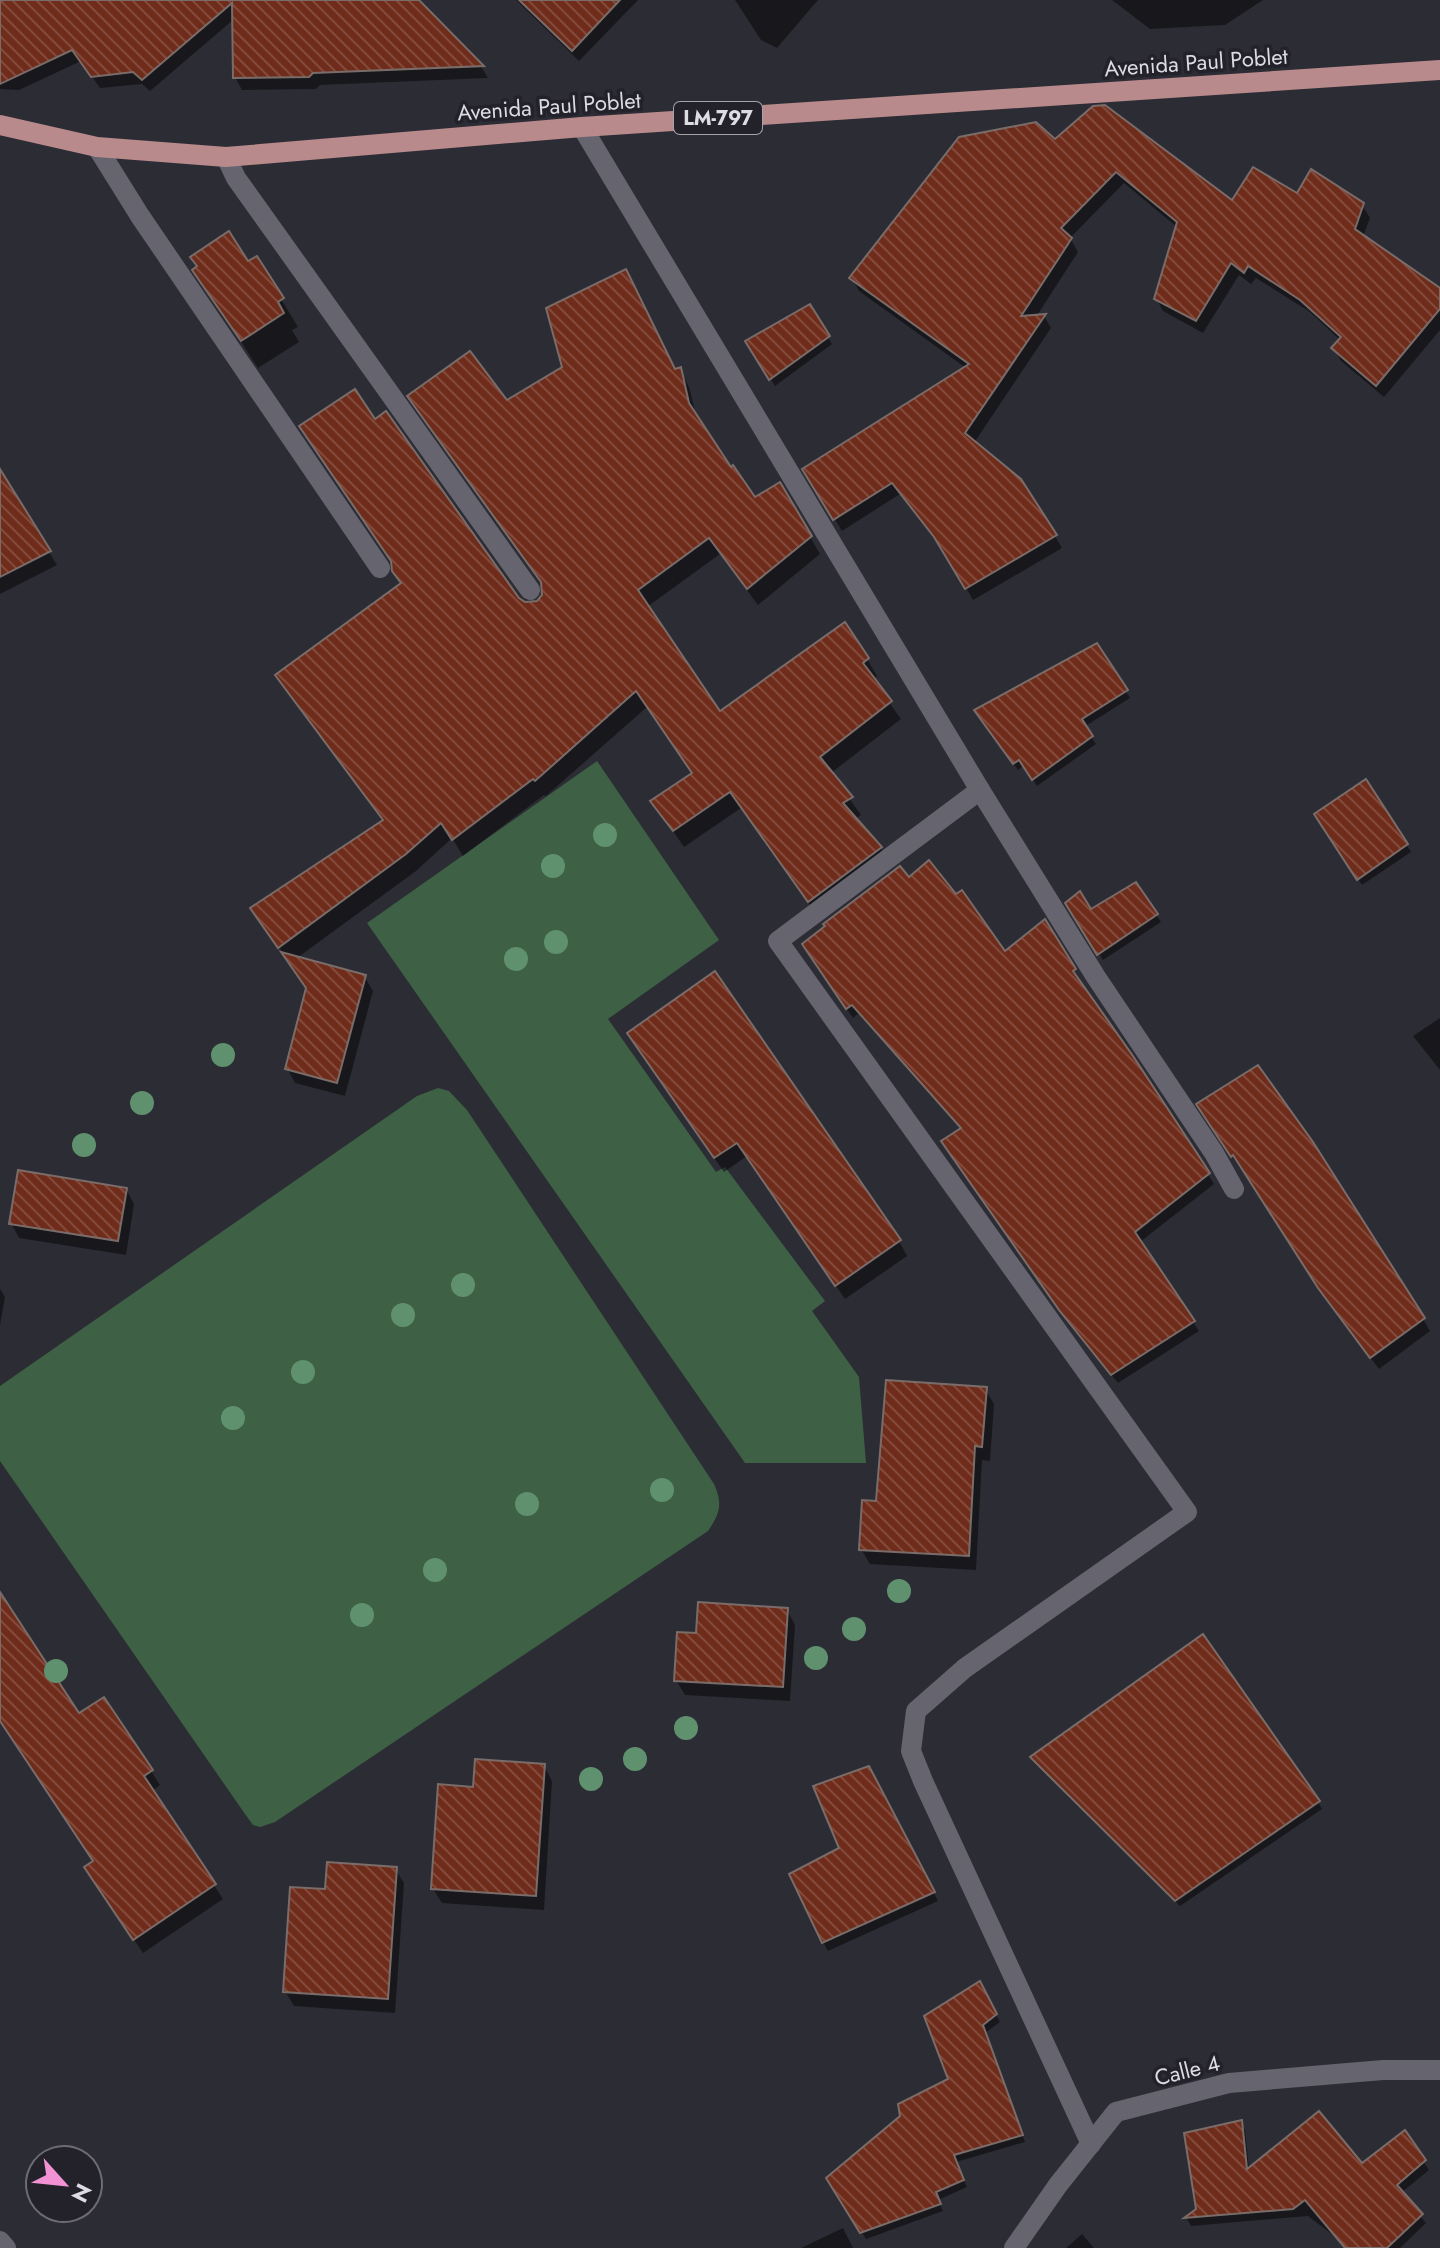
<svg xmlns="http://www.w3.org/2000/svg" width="1440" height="2248" font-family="Jost,sans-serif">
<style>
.grass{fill:#3e6044}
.shadow{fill:#0007}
.building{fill:url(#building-back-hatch);stroke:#796c69;stroke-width:2}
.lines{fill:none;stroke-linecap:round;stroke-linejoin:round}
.street{stroke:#65646f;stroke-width:20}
.primary{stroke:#b98a8c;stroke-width:20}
.tree{fill:#60916e}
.labels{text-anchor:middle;stroke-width:7;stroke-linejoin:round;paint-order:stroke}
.shield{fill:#23222b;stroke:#a5a4ab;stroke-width:2}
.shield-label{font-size:20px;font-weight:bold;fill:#dddce2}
.street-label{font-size:22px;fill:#dddce2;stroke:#23222b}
</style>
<defs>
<pattern id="building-back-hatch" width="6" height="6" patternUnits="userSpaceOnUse" patternTransform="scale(2)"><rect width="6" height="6" fill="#6f2c1b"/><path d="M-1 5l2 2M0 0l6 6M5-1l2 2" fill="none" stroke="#834a3c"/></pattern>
</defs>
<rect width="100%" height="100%" fill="#2c2c35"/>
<g class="grass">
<path d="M597,761L719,940L608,1019L716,1172L725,1167L825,1301L812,1311L859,1377L866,1463H745L367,923Z"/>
<path d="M438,1088L449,1091L467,1110L714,1484C723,1504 720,1513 708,1531L275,1822L260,1827L253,1825L245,1814L0,1461V1386L417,1096Z"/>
</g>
<g class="shadow">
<path d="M24,0H416L482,68L488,78L320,85L316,89L242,90L235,77L234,19L150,91L142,84L100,88L81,61L19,90L0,89V19Z"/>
<path d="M516,0H638L579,61Z"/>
<path d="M735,0H818L777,48L761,40Z"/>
<path d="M1112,0H1263L1225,25L1150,29Z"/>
<path d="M1055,141L1233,202L1298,196L1362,205L1370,218L1363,237L1440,290V330L1384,397L1341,361L1334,348L1340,340L1310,312L1256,278L1251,284L1239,275L1203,333L1163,311L1156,298L1177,227L1124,183L1070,238L1078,252L1036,317L1044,316L1051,328L974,443L1055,536L1062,548L973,600L944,550L900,494L842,531L805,469L966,368L859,291L852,278Z"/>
<path d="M256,258L298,327L292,330L299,342L258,368L195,270L247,264Z"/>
<path d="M809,307L832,344L775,386L748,342Z"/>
<path d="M680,370L689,387L697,419L731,470L755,499L780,485L820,554L758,605L720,554L647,607L720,713L867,659L877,676L873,680L901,719L831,773L861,815L855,819L881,848L890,865L819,918L741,808L684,847L653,802L693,774L647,707L546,796L544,795L463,856L452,838L416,871L297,958L364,976L373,991L345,1096L295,1083L287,1068L308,989L253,909L383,822L278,675L403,584L375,422L518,599L525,604L538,603L544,595L543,586L420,413L506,403Z"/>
<path d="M0,473L57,565L0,594Z"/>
<path d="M1096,645L1130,698L1084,727L1096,744L1037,786L1024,765L1018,770L980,717Z"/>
<path d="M1365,782L1411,852L1362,885L1320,821Z"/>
<path d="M909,880L1005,954L1044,922L1080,980L1077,981L1132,1057L1214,1184L1140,1242L1199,1331L1118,1383L1067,1320L949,1152L962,1130L859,1013L853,1018L810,954Z"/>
<path d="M1135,884L1161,922L1103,960L1068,903L1090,911Z"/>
<path d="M1440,1018V1070L1413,1036Z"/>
<path d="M638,1048L899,1241L907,1256L845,1299L747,1156L724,1172Z"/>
<path d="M1206,1116L1423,1319L1430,1331L1379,1369L1328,1301L1242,1166L1240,1168Z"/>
<path d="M126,1189L134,1204L126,1255L19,1238L11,1223Z"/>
<path d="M0,1289L5,1297L0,1325Z"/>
<path d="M985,1389L994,1404L990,1461L982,1460L976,1570L870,1564L861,1549L878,1504Z"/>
<path d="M0,1596L79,1716L151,1771L160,1785L152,1791L223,1899L143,1953L95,1882V1862L0,1720Z"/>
<path d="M787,1610L795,1625L790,1701L685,1695L676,1680L698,1635Z"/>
<path d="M1033,1757L1318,1802L1322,1809L1180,1906Z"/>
<path d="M544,1766L552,1781L544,1910L442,1903L433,1889Z"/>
<path d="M874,1777L938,1901L828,1951L823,1942L841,1849Z"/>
<path d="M395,1869L404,1883L395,2013L294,2006L285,1991L327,1891Z"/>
<path d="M979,1984L1000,2022L985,2033L1025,2142L956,2162L967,2187L938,2200L943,2211L866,2239L828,2179L951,2080Z"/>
<path d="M1241,2122L1245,2130L1249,2169L1362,2166L1404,2133L1429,2170L1401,2193L1426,2223L1400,2248H1350L1308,2216L1191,2226L1187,2219L1198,2210Z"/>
<path d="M843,2228L853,2248H801Z"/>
<path d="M1082,2234L1094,2248H1066Z"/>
</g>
<g class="building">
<path d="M0,0H419L484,66L313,73L309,77L233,78L232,3L142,80L133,72L91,77L72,50L0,84Z"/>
<path d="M519,0H620L572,51Z"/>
<path d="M1105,105L1232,200L1253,167L1297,193L1311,169L1364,203L1355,229L1440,288V309L1376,386L1331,348L1341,337L1300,300L1248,266L1244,273L1231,263L1196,321L1154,299L1177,222L1116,172L1061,228L1072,238L1021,316L1046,314L965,433L1021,479L1057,535L965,589L934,537L892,483L833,520L802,469L969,364L849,278L959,137L1036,122L1055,139L1093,106Z"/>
<path d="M229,231L248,261L257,256L284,298L278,302L284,313L241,341L192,270L197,266L190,257Z"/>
<path d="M626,269L675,369L681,367L689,403L731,467L733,465L755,497L780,482L812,536L747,589L709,538L638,590L720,711L845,622L869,658L863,663L892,701L820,757L853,797L843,803L882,847L808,902L730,792L673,831L650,801L692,773L636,691L535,781L533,779L452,840L441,823L406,854L278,948L250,908L383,820L275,675L401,583L392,571L391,561L299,426L355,389L375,419L386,411L519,598L525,602L537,601L542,595L541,582L407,396L470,351L507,400L562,367L546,308Z"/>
<path d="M810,304L830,336L769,380L745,341Z"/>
<path d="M0,469L51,551L0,577Z"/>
<path d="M1097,643L1128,690L1082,719L1093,736L1032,780L1019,760L1013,764L974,710Z"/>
<path d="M1366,779L1408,844L1357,880L1314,814Z"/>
<path d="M929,860L956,894L962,890L1005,951L1045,919L1076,969L1073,971L1133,1056L1210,1173L1135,1232L1195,1321L1111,1375L1059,1310L941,1141L961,1128L852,1005L846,1009L802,944L825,926L823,924L900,866L909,877Z"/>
<path d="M1136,882L1158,914L1097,955L1065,903L1080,891L1091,909Z"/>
<path d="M281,952L366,975L337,1083L285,1069L306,988Z"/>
<path d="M715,971L901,1240L835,1286L737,1143L714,1158L627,1033Z"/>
<path d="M1258,1065L1313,1142L1425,1318L1370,1358L1318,1288L1233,1155L1231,1157L1196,1104Z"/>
<path d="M18,1170L127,1188L118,1241L9,1224Z"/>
<path d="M886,1380L987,1387L982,1447L975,1446L969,1556L859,1550L862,1500L876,1501Z"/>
<path d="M0,1592L79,1713L104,1697L153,1770L144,1776L216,1884L133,1940L84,1867L93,1861L0,1721Z"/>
<path d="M698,1602L788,1608L783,1687L674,1681L677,1632L696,1633Z"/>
<path d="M1203,1634L1320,1801L1175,1901L1030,1757Z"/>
<path d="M475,1759L545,1764L536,1896L431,1889L438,1784L473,1787Z"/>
<path d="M869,1766L935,1892L822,1943L789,1874L839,1848L813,1786Z"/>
<path d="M327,1862L397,1867L388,1999L283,1992L290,1887L325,1889Z"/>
<path d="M980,1981L997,2014L983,2025L1023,2135L954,2155L964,2180L936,2192L941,2204L860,2233L826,2178L900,2116L898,2104L948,2079L924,2016Z"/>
<path d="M1319,2111L1362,2163L1405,2130L1426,2160L1397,2185L1423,2214L1387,2248H1345L1305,2200L1293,2209L1184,2218L1196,2209L1184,2133L1242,2120L1247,2169Z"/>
</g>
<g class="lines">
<g class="street">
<path d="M582,127L980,790L778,941L1187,1512L965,1668L916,1711L911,1751L923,1781L1091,2144"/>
<path d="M97,147L140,216L380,568"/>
<path d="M226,157L236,178L530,590"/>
<path d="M980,790L1096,977L1214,1153L1234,1189"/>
<path d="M0,2241L6,2248"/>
<path d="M1014,2248L1058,2185L1116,2112L1229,2083L1383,2070H1440"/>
</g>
<path class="primary" d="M0,125L97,147L226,157L582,127L1440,70"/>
</g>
<g class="tree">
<circle cx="605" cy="835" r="12"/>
<circle cx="553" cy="866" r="12"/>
<circle cx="556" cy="942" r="12"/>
<circle cx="516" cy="959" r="12"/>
<circle cx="223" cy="1055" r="12"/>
<circle cx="142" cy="1103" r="12"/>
<circle cx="84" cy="1145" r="12"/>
<circle cx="463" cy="1285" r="12"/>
<circle cx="403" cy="1315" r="12"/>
<circle cx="303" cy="1372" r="12"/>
<circle cx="233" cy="1418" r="12"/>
<circle cx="662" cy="1490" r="12"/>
<circle cx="527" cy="1504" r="12"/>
<circle cx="435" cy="1570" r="12"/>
<circle cx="899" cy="1591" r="12"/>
<circle cx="362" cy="1615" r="12"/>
<circle cx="854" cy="1629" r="12"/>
<circle cx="816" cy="1658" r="12"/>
<circle cx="56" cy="1671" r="12"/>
<circle cx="686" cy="1728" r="12"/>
<circle cx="635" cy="1759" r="12"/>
<circle cx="591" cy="1779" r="12"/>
</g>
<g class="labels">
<rect class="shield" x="674" y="102" width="88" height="32" rx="6"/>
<g class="shield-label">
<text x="718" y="125">LM-797</text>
</g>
<g class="street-label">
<text transform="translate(1196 62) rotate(-4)" y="8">Avenida Paul Poblet</text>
<text transform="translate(549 106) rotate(-4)" y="8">Avenida Paul Poblet</text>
<text transform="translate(1187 2070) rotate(-14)" y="8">Calle 4</text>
</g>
</g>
<g transform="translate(64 2184) rotate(117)"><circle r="38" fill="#23222b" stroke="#6d6c74" stroke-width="2"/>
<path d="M0-6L14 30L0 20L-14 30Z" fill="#f391d5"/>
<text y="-12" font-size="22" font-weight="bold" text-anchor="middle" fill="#dddce2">N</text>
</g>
</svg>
